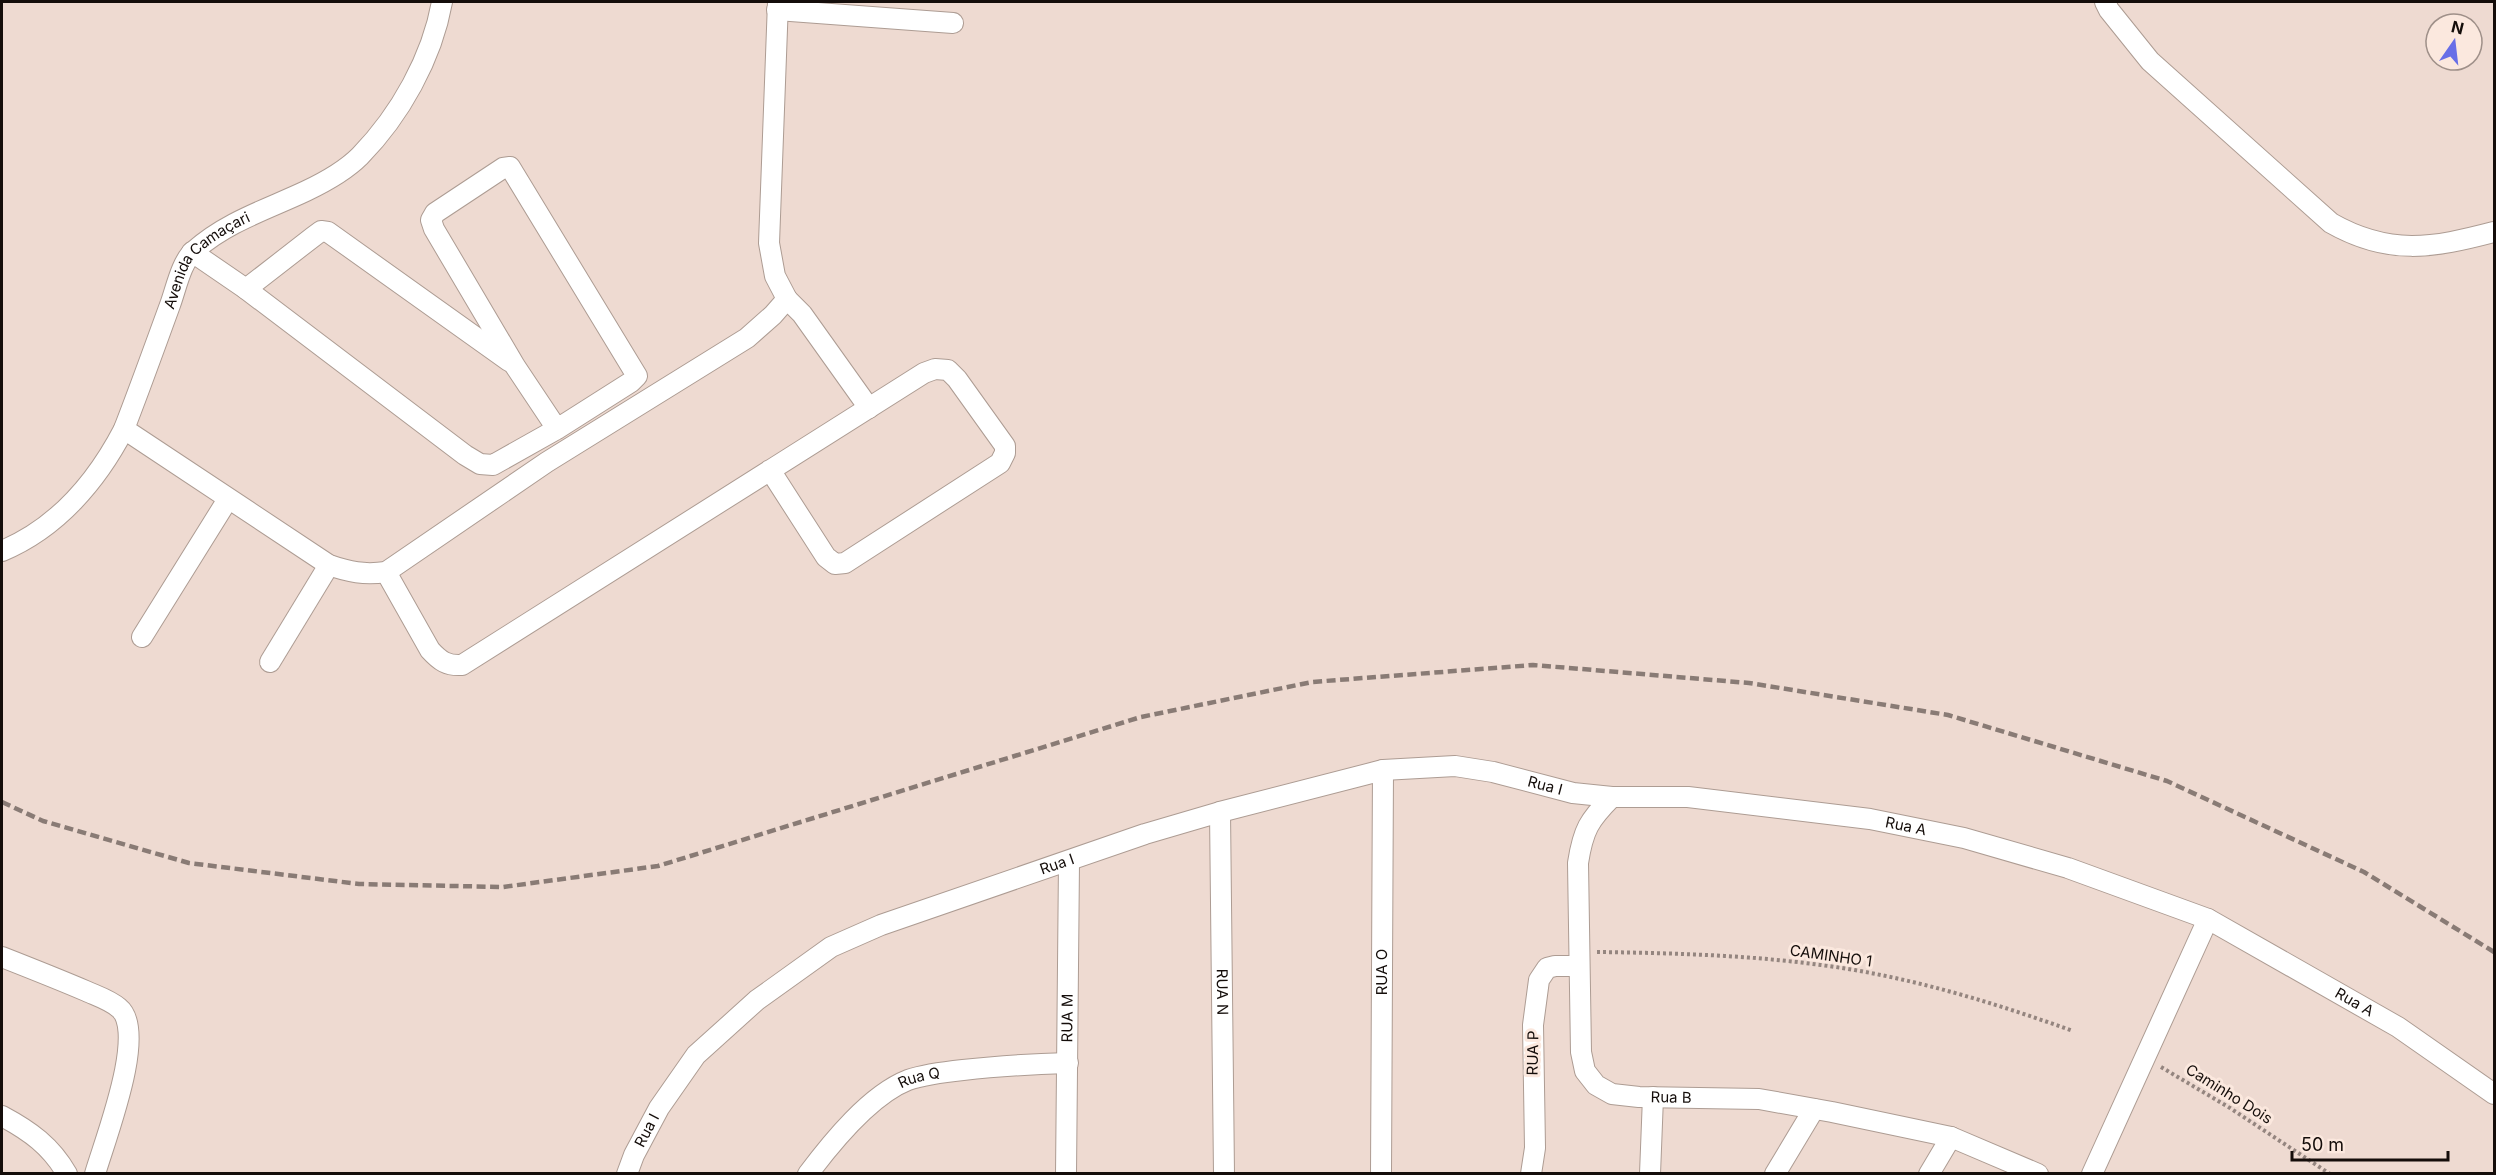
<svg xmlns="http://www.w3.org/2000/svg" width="2496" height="1175" font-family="Inter,sans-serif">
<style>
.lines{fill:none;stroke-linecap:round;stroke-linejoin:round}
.minor-casing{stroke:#ad9c93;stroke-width:22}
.path{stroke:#94857f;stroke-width:4;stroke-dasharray:3 3;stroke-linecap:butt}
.minor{stroke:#fff;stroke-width:20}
.rail{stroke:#897b75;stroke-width:4.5;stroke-dasharray:9 4.5;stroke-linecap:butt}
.labels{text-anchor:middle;stroke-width:6;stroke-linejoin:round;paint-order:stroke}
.street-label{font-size:15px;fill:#140d0a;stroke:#fbe8de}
</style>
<rect width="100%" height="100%" fill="#eedad1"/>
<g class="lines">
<defs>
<g id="minor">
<path d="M2105,2L2109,10L2150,61L2331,223C2389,256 2433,248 2494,232"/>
<path d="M777,10L953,23"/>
<path d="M192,252L246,289L465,455L480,464L493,465L557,429L631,382L637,376L510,167L503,168L435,213L431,220L434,229L515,366L557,429"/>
<path d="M246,289L313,237L321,231L328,232L509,361"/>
<path d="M787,299L802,314L869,408"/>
<path d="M124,429L329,565C349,572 364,575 386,572L547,462L747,338L773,315L787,299L775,276L769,243L778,2"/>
<path id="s1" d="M2,551C57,528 97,481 124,429C140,388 155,346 170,305C176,289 181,262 194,251C226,222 268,209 306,191C325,182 345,171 360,156C400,115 432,58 442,2"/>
<path d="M386,572L430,650C440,661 447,666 462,665L924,373L935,369L948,370L957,379L1005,446V453L1000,463L845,563L835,564L826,557L770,470"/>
<path d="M142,637L228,499"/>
<path d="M270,662L329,565"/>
<path id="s2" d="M1612,797C1589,820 1583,830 1578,863L1581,1052L1585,1071L1596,1085L1612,1094L1639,1097L1759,1099L1832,1112L1951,1137L2038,1174"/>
<path id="s3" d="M1220,812L1224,1174"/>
<path d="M2,957C30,968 58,979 86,991C97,996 110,1000 119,1008C148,1031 104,1142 95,1174"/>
<path d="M2,1116C30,1131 51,1146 67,1174"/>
<path id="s4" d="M627,1174L634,1155L659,1108L696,1055L757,1000L831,947L881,925L1145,834L1220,812L1383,770L1455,766L1493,772L1573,793L1612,797H1688L1870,819L1964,838L2068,868L2208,919L2398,1027L2494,1094"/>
<path id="s5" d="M808,1174C832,1142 870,1095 908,1080C926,1074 944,1072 963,1070C998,1066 1033,1064 1068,1063"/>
<path id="s6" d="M1066,1174L1069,862"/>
<path id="s7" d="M1381,1174L1383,770"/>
<path d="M1531,1174L1535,1148L1533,1025L1539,980L1547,968L1555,966H1578"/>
<path d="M1650,1174L1653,1097"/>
<path d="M1775,1174L1814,1109"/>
<path d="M1929,1174L1951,1137"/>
<path d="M2092,1174L2208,919"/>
</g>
</defs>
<use href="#minor" class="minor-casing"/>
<g class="path">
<path d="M1597,952C1672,953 1747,955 1821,965C1907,976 1992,1002 2073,1031"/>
<path d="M2161,1067L2230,1108L2330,1174"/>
</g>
<use href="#minor" class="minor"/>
<path class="rail" d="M2,802L43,821L189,863L359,884L503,887L658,866L1141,717L1312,682L1533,665L1749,683L1948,715L2167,781L2364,872L2494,952"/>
</g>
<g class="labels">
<g class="street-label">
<text dy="5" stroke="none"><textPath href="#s1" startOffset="369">Avenida Camaçari</textPath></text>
<text dy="5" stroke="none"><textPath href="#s4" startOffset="1056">Rua I</textPath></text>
<text dy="5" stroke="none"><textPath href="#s4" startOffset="1420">Rua A</textPath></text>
<text dy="5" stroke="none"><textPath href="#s4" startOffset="552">Rua I</textPath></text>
<text transform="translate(1831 956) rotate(8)" y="5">CAMINHO 1</text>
<text dy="5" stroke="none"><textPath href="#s7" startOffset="202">RUA O</textPath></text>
<text dy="5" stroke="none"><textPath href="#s3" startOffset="180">RUA N</textPath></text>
<text dy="5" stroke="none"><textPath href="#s4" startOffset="1905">Rua A</textPath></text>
<text dy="5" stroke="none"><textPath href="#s6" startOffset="156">RUA M</textPath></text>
<text transform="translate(1533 1053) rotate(-89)" y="5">RUA P</text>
<text dy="5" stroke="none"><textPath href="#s5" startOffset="150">Rua Q</textPath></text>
<text transform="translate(2229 1094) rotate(32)" y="5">Caminho Dois</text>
<text dy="5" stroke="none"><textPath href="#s2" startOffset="380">Rua B</textPath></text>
<text dy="5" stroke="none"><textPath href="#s4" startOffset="48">Rua I</textPath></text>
</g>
</g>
<rect width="2496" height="1175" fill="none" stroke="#140d0a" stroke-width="6"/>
<g transform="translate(2454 42) rotate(14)"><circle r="28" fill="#fbe8de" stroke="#9f9089" stroke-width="1.5"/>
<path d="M0-4.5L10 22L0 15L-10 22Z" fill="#676ee7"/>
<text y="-9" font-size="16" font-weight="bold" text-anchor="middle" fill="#140d0a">N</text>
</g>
<path d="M2292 1151v9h156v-9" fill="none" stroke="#140d0a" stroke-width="3"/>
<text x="2301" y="1151" font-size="18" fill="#140d0a" stroke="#fbe8de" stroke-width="4.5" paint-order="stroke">50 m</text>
</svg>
